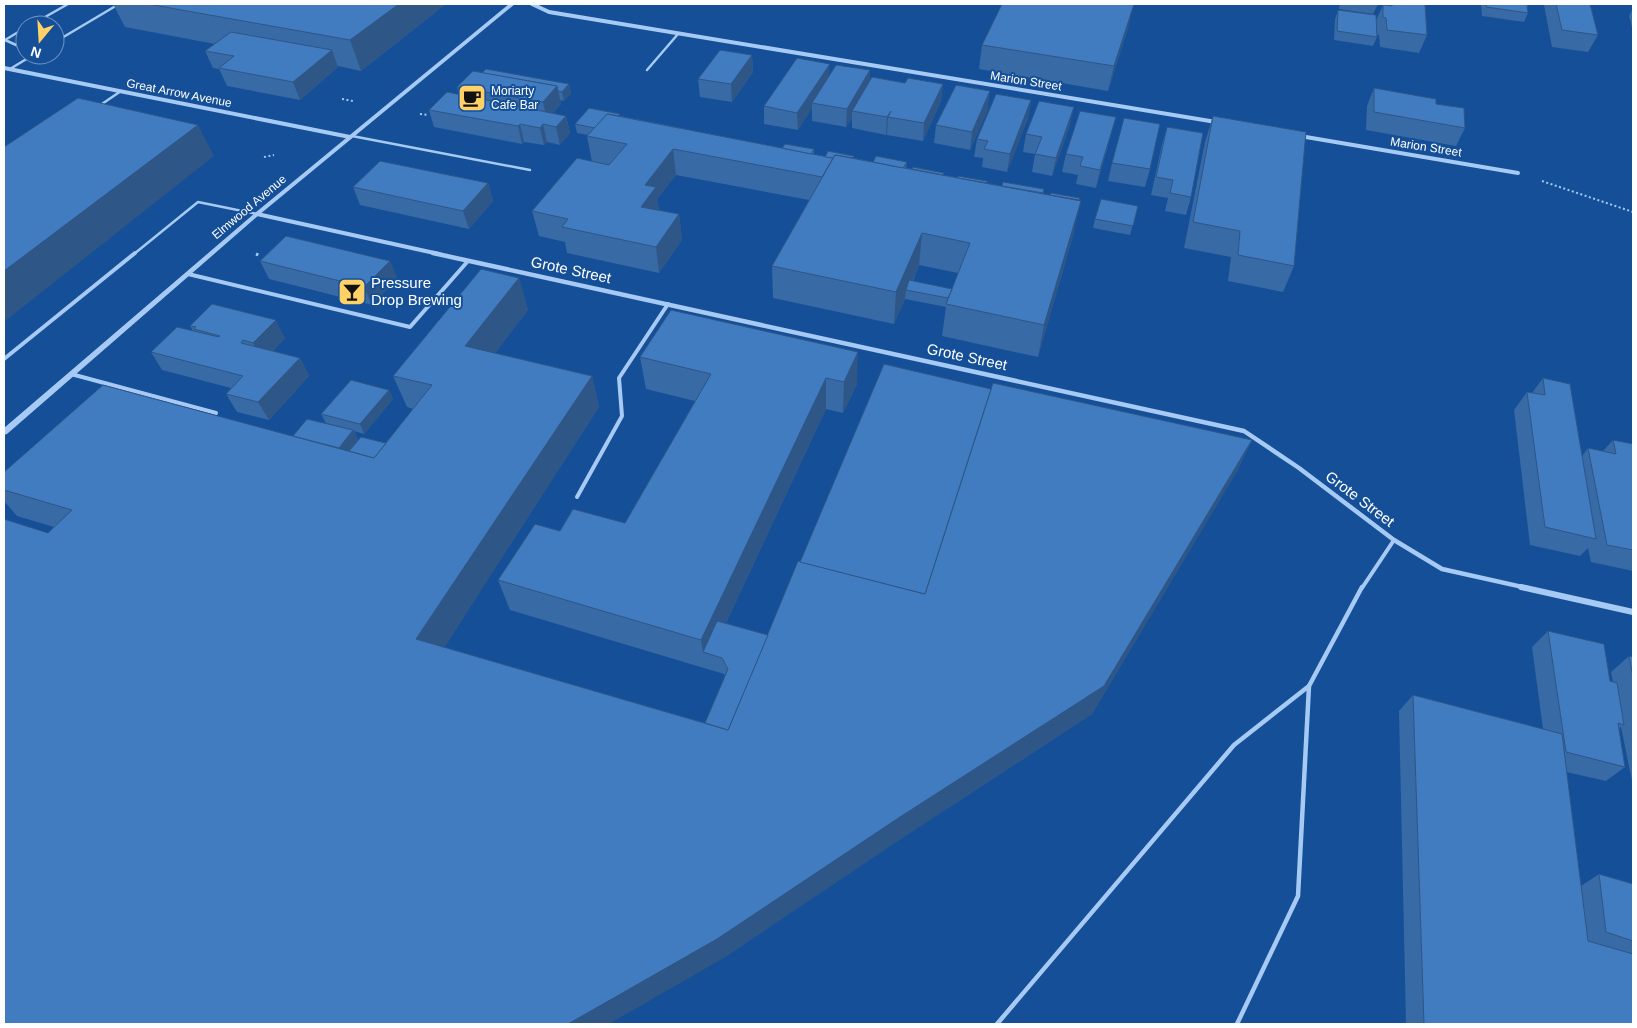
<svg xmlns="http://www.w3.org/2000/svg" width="1637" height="1028" font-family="Arial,sans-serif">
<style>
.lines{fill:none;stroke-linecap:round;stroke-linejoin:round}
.path-far1{stroke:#a6caf3;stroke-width:2;stroke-dasharray:2 2.5;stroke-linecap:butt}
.path{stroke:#a6caf3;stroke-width:3;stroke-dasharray:2.5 4;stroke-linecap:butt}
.service-far2{stroke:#a6caf3;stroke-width:2.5}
.service-far1{stroke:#a6caf3;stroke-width:4}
.service{stroke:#a6caf3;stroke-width:4.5}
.minor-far2{stroke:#a6caf3;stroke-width:4}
.minor-far1{stroke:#a6caf3;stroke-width:4.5}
.minor{stroke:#a6caf3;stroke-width:6}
.tertiary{fill:#a6caf3;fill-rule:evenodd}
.wall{fill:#386aa5;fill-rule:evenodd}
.shaded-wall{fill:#2e5686}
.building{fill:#417bc0;stroke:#2e5686}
.labels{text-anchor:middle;stroke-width:4;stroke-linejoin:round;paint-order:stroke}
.far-street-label{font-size:12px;fill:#fff;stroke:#144f98}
.far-poi-label{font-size:12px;fill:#fff;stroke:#144f98;text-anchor:start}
.street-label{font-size:15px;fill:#fff;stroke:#144f98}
.poi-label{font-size:15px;fill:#fff;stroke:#144f98;text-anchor:start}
</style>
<rect width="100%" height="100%" fill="#144f98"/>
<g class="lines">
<g class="path-far1">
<path d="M342,99L353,101"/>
<path d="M420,114L428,115"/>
<path d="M264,157L274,155"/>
<path d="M1542,181L1633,212"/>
</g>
<path class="path" d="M256,254L261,256"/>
<g class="service-far2">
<path d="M31,25L68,4"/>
<path d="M5,40L25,28"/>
<path d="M5,40L25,49"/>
<path d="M55,42L119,4"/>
<path d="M10,69L33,55"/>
<path d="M647,70L678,34"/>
<path d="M99,106L121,91"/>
<path d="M352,136L530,170"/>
<path d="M134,254L198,202L257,214"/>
</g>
<g class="service-far1">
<path d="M188,274L410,327L468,261"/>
<path d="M4,359L135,253"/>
<path d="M71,374L216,413"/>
<path d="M577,497L622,416L619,378L668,304"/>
<path d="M1362,588L1394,540"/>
</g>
<g class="service">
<path d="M997,1024L1234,745L1309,686L1362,587"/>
<path d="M1237,1024L1298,896L1309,686"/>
</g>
<g class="minor-far2">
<path d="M532,4L549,12L1216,122"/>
<path d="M4,68L350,137"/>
<path d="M1300,136L1518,173"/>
<path d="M257,214L439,254"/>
</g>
<path class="minor-far1" d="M433,253L1244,431L1299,468L1394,540L1442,569L1527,588"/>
<path class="minor" d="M1521,587L1633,612"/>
<path class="tertiary" d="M509,4H515L259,215L7,434L4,435V428L255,213Z"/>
</g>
<g class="wall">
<path d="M113,4H446L361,71L338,66V67L300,100L227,86L219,69L213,68L205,51L215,44L125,27Z"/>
<path d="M1340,4H1378L1373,14L1339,9Z"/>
<path d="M1384,4H1425L1427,35L1419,53L1380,47L1379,35H1377V37L1373,46L1334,40L1335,19L1338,10L1376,21L1383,5H1384Z"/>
<path d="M1481,4H1527L1528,13L1524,22L1482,16Z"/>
<path d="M1545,4H1590L1598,35L1588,52L1552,47L1544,5Z"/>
<path d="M1633,8V31L1629,16Z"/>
<path d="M1129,25L1108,91L979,69L982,45Z"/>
<path d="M752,55L753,72L732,102L700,97L698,79Z"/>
<path d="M870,70V80L905,83L943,84L941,101L923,141L887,135V133L886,135L852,128V118L846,127L812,121V108L798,130L764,124V106L829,76Z"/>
<path d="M482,73L569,84L571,93L564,101L560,100L561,104L553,113L566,116L570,133L560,145L547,142L544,145L524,142L522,144L434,127L429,110L459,94L457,87Z"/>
<path d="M1374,88L1465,128L1456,146L1366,130L1367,106Z"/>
<path d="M1031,100L1028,118L1007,172L982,167L983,158L974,157L977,139Z"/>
<path d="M988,109L970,150L934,143L936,125Z"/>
<path d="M621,116L782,148L814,149V154L825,157L854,156V158L873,162H907L906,168L944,173V175L1002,186L1044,189L1043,193L1074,232L1038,357L942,336L946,307L905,299L894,324L773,298L772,266L809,200L676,175L657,199L659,210L679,214L682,240L659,273L567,253L565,242L539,236L532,211L592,162L587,136L588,135L577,133L575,124ZM919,265L958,273L952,289L913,281Z"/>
<path d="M1213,116L1294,266L1283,292L1228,281L1231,257L1184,248L1205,142Z"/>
<path d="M1116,117L1111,135L1096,188L1076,184L1078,175L1062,172L1066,154Z"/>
<path d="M1070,125L1052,176L1032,172L1035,154L1023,152L1026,134Z"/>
<path d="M1167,127L1191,197L1186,215L1165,211L1168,198L1151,195L1162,144Z"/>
<path d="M1112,163L1150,169L1145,187L1108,181Z"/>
<path d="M488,183L493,201L469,229L360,205L353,187Z"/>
<path d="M1138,206L1130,235L1093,228L1095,219Z"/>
<path d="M260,261H390L397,279L372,305L269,279Z"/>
<path d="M519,278L528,310L495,353L592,376L599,407L444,647L705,723L725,676L724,674L510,610L498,580L560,531L625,523L695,401L646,389L640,357L671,310L857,384L843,413L826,409L726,623L768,635L800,562L991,389L1252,440L1237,471L1092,714L896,842L722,959L48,533L54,527L17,516L4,501V472L293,436L345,428L326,423L321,414L389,390L393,399L364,434L354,431L358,440L349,451L386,443L413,409L407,407L393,376Z"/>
<path d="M190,326L285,338L273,351L300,358L309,376L269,420L237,412L226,394L231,388L162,370L151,352L193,331Z"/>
<path d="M1543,378L1582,456L1588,448L1603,451L1613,440L1633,444V571L1591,562L1588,548L1580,556L1530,545L1514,410L1527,392L1532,393Z"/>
<path d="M1548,631L1610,681L1613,682L1611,672L1629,656L1633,657V786L1621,727L1619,729L1625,767L1606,781L1566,772L1581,886L1599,874L1633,884V1024H1406L1399,711L1413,695L1543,729L1532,647Z"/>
</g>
<g class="shaded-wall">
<path d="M399,4H446L361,71L350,40Z"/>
<path d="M1134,4L1129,25L1108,91L1114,66Z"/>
<path d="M332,50L338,67L300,100L293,82Z"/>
<path d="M752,55L753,72L732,102L731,84Z"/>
<path d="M830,64L829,81L812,103V108L798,130L797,113Z"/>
<path d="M870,70V88L852,111V118L846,127L847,109Z"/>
<path d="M569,84L571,93L564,101L562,92Z"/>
<path d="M943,84L941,101L923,141L924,123Z"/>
<path d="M557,86L561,104L547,120L543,102Z"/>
<path d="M990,91L988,109L970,150L972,132Z"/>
<path d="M1031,100L1028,118L1007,172L1010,154Z"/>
<path d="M1074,107L1070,125L1052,176L1056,158Z"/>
<path d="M891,111L888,117L887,133L886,135L887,117Z"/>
<path d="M566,116L570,133L560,145L556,127Z"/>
<path d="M1116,117L1111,135L1096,188L1100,170Z"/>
<path d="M520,124L524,142L522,144L518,126Z"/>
<path d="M543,124L547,142L544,145L540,128Z"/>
<path d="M198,125L214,156L4,322V271Z"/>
<path d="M673,149L676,175L657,199L659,213L641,207L645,185Z"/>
<path d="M488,183L493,201L469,229L463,211Z"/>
<path d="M1081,201L1074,232L1038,357L1044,325Z"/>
<path d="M679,214L682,240L659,273L656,247Z"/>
<path d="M922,233L919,265L908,291L906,290L905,299L894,324L896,292Z"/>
<path d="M390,261L397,279L372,305L364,287Z"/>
<path d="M519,278L528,310L476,378L465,346Z"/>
<path d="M276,320L285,338L263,361L253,343Z"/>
<path d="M858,352L857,384L843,413L844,382Z"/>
<path d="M300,358L309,376L269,420L258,402Z"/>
<path d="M592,376L599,407L432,667L416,639Z"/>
<path d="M826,378V409L711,655L703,652L701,640Z"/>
<path d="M389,390L393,399L364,434L360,424Z"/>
<path d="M353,430L358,440L338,464L334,455Z"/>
<path d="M1252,440L1237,471L1092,714L896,842L722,959L609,1024H568Z"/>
</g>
<g class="building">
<path d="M148,4H399L350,40Z"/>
<path d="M1002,4H1134L1114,66L982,45Z"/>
<path d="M1392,4H1425L1427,35L1387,30L1386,18L1383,17V5L1392,6Z"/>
<path d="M1486,4H1527L1528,13L1486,7Z"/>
<path d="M1556,4H1590L1598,35L1562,30Z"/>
<path d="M1338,10L1376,15L1377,37L1337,31Z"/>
<path d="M231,32L332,50L293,82L219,68L234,56L205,51Z"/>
<path d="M720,50L752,55L731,84L698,79Z"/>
<path d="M797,58L830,64L797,113L764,106Z"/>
<path d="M836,65L870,70L847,109L812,103Z"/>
<path d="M486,69L569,84L562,92L558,91L557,86L482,73Z"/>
<path d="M473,71L557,86L543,102L457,87Z"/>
<path d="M872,77L905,83L908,78L943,84L924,123L888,117L891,111L887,117L852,111Z"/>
<path d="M956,85L990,91L972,132L936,125Z"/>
<path d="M1374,88L1436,99V104L1464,108L1465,128L1374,112Z"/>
<path d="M447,92L566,116L556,127L543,124L540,128L520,124L518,126L429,110Z"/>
<path d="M996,94L1031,100L1010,154L984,149L988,141L977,139Z"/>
<path d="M78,98L198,125L4,271V147Z"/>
<path d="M1039,101L1074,107L1056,158L1035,154L1042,137L1026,134Z"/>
<path d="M589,108L620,114L619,116L607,114L595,128L575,124Z"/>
<path d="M1080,111L1116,117L1100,170L1080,166L1083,157L1066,154Z"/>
<path d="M607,114L833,158L822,177L673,149L645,185L656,187L641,207L679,214L656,247L562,227L568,219L532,211L577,158L609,165L627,144L587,136Z"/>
<path d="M1213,116L1306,132L1294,266L1238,255L1240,231L1193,222Z"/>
<path d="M1124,118L1160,124L1150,169L1112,163Z"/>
<path d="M1167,127L1203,133L1191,197L1170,193L1173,180L1156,177Z"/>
<path d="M785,144L814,149L811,154L782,148Z"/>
<path d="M828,151L854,156L853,158L835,155L833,158L825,157Z"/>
<path d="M835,155L1081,201L1044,325L946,304L970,243L922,233L896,292L772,266Z"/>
<path d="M876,156L907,162L903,168L873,162Z"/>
<path d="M380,161L488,183L463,211L353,187Z"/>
<path d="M913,167L944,173L943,175L912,169Z"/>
<path d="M958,176L987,181V183L958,178Z"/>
<path d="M1003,182L1044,189L1043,193L1002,186Z"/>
<path d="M1051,193L1080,198L1079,200L1050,195Z"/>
<path d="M1101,199L1138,206L1133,226L1095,219Z"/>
<path d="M286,236L390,261L364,287L260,261Z"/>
<path d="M481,269L519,278L465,346L592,376L416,639L728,730L798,561L925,594L993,383L1252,440L1104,686L900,817L717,939L568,1024H4V519L48,533L72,510L4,490V472L103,385L374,458L432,385L393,376Z"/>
<path d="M909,280L952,289L948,298L906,290Z"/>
<path d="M212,304L276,320L253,343L243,340L241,343L300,358L258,402L226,394L243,376L151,352L177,327L219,337L220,336L194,329L196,327L190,326Z"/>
<path d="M671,310L858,352L844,382L826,378L701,640L498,580L535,524L560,531L573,509L625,523L711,374L640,357Z"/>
<path d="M884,364L991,389L925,594L800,562Z"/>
<path d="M1543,378L1570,384L1596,539L1545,527L1527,392L1545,395Z"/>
<path d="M351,380L389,390L360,424L321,414Z"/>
<path d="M307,419L353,430L339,448L293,436Z"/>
<path d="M361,437L386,443L374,458L349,451Z"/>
<path d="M1613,440L1633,444V550L1607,545L1588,448L1616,454Z"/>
<path d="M717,621L768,635L728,730L705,723L728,669L722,658L703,652Z"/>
<path d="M1548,631L1604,644L1610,681L1617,683L1624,725L1618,723L1625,767L1566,752Z"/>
<path d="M1629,656L1633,657V677Z"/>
<path d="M1413,695L1562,734L1588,941L1633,954V1024H1424Z"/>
<path d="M1599,874L1633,884V941L1606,932Z"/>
</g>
<defs>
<symbol id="cafe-square" viewBox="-11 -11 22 22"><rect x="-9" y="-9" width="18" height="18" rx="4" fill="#ffd167" stroke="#144f98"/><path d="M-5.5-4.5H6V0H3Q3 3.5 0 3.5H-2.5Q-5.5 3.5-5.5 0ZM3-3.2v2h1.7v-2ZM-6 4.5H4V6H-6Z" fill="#111"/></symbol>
<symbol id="bar-square" viewBox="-11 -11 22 22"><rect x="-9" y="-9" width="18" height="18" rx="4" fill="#ffd167" stroke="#144f98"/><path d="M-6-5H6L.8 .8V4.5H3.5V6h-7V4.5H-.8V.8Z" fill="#111"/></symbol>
</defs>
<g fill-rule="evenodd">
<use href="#cafe-square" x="456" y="82" width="32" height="32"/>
<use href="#bar-square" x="336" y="276" width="32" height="32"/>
</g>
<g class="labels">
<g class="far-street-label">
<text transform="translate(1026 81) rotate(9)" y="4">Marion Street</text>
<text transform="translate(179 93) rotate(11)" y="4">Great Arrow Avenue</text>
<text transform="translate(1426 147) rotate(9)" y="4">Marion Street</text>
<text transform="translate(249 207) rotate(-40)" y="4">Elmwood Avenue</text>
</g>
<g class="far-poi-label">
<text x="491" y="95">Moriarty<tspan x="491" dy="14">Cafe Bar</tspan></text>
</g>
<g class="street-label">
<text transform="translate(571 270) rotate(12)" y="5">Grote Street</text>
<text transform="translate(967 357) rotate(12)" y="5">Grote Street</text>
<text transform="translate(1360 499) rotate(37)" y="5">Grote Street</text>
</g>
<g class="poi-label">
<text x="371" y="288">Pressure<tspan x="371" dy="17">Drop Brewing</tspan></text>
</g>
</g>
<rect width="1637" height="1028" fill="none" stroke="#ffffff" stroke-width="10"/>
<g transform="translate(40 40) rotate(198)"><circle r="24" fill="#144f98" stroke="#7295c1"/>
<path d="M0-4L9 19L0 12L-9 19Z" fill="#ffd167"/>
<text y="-8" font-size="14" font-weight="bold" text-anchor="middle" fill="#ffffff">N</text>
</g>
</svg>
